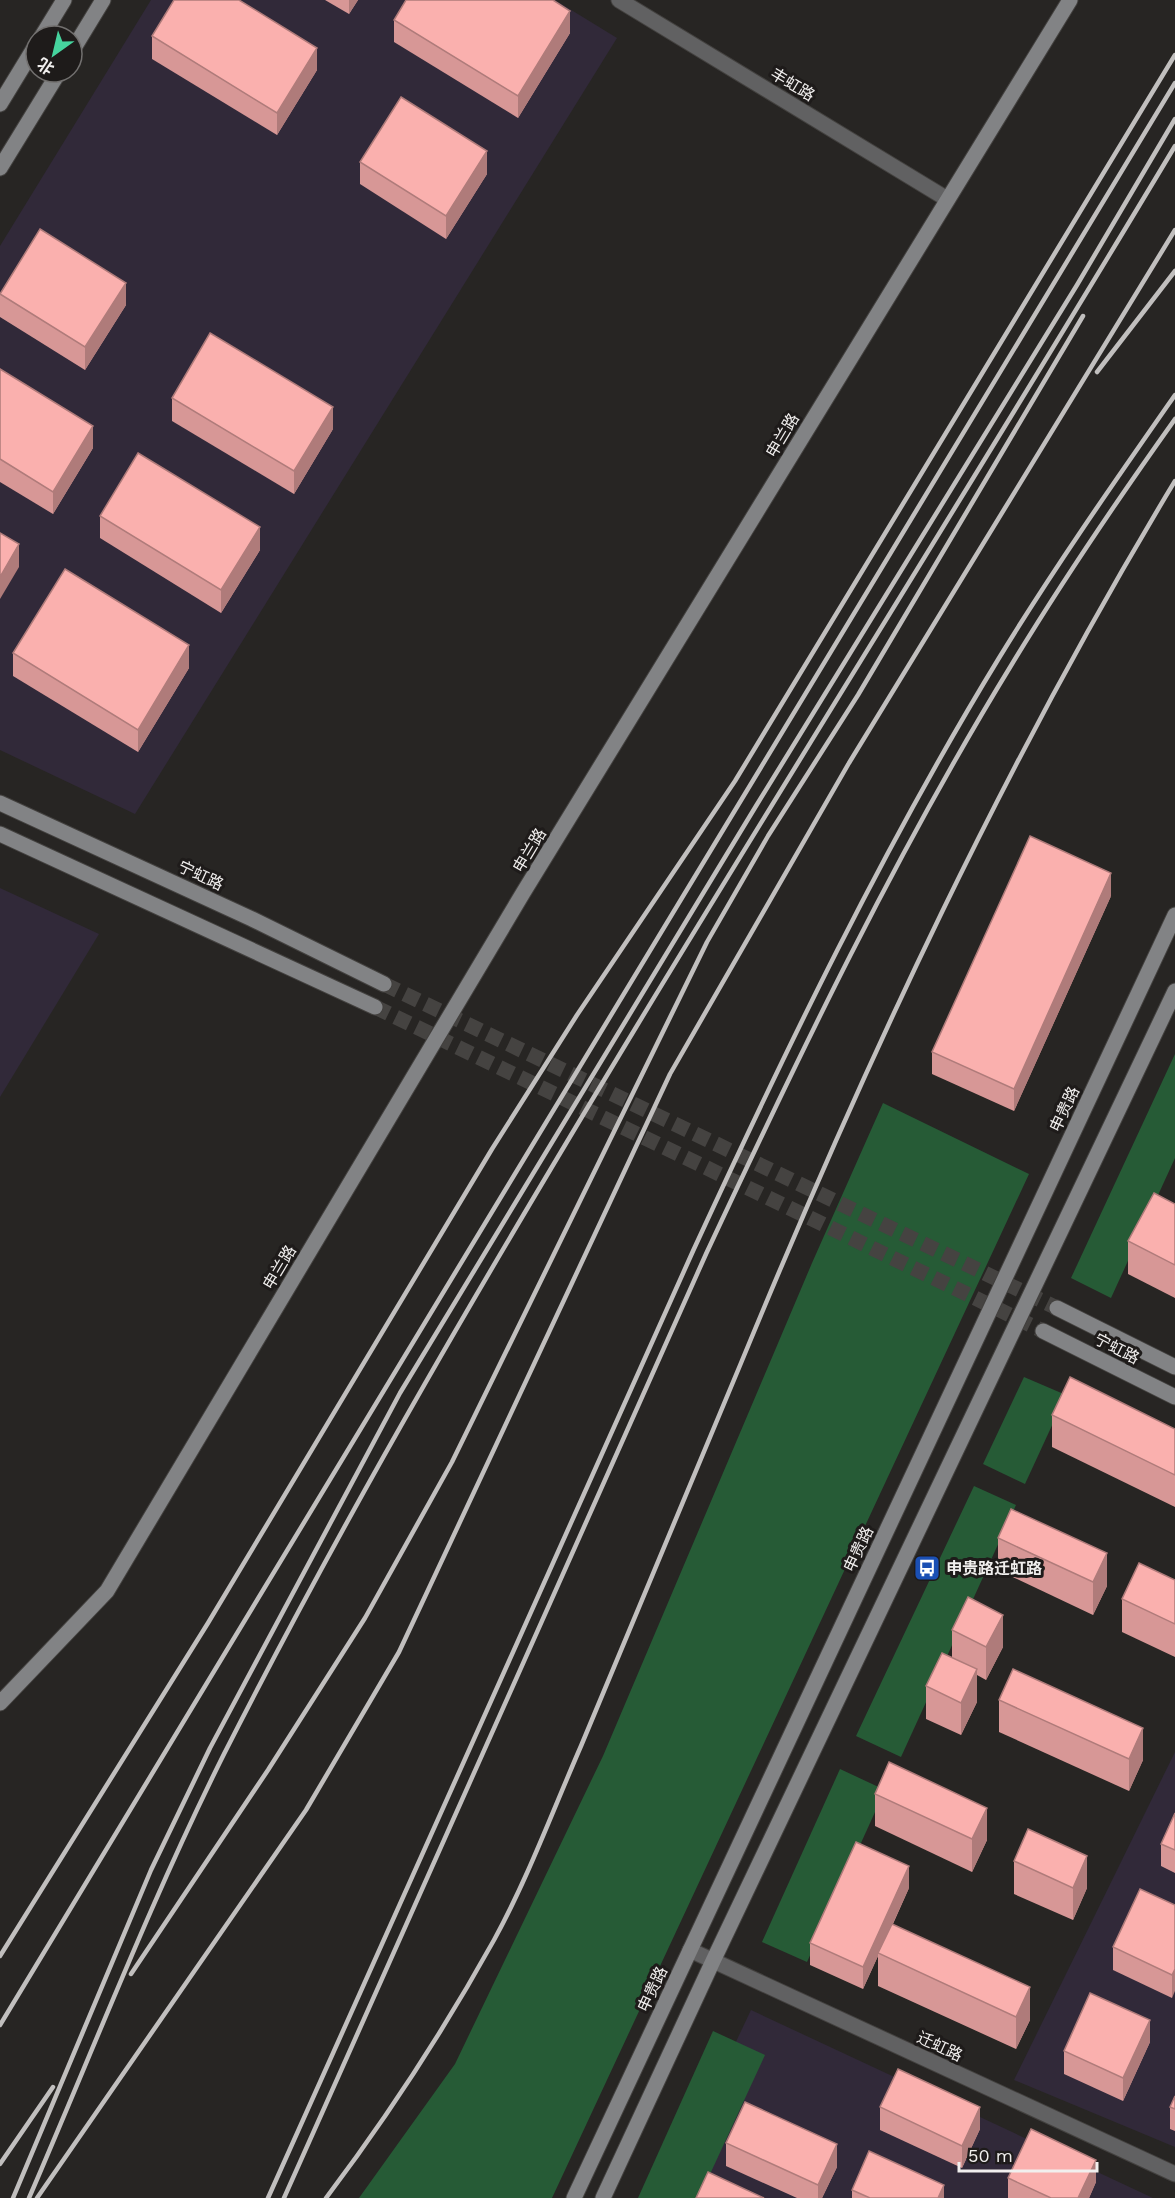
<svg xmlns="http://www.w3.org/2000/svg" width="1175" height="2198" font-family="'Work Sans','Noto Sans SC',sans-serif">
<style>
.commercial{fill:#312939}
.park{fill:#265b36}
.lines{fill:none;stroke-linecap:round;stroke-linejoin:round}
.secondary-tunnel{stroke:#454341;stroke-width:15;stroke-dasharray:15 8;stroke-linecap:butt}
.street-casing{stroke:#43413f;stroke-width:17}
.secondary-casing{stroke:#43413f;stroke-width:17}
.street{stroke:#616162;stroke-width:15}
.secondary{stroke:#828385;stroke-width:15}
.rail{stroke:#c1bfbe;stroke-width:4.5}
.wall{fill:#d79796}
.shaded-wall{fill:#af7b7a}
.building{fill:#fab0ae;stroke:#af7b7a;stroke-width:1.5}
.labels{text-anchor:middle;stroke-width:6;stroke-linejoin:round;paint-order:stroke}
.street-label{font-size:16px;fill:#f1efee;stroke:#1e1b1a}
.poi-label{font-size:16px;font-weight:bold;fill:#f1efee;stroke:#1e1b1a;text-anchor:start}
</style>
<rect width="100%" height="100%" fill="#272523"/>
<g class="commercial">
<path d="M151,0H555L617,38L135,814L0,750V246Z"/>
<path d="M0,888L99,934L0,1097Z"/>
<path d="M1175,1752V2147L1014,2080Z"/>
<path d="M751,2010L1153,2198H662Z"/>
</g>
<g class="park">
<path d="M1175,1054V1158L1111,1298L1071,1278Z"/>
<path d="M883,1103L1029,1174L552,2198H359L455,2064L603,1756L812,1263Z"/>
<path d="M1024,1377L1066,1395L1025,1484L983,1464Z"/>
<path d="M974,1486L1016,1505L901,1757L856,1736Z"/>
<path d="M840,1769L885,1790L807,1962L762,1942Z"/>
<path d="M713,2031L765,2055L699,2198H638Z"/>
</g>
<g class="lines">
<g class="secondary-tunnel">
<path d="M384,984L1057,1308"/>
<path d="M375,1007L1043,1331"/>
</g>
<defs>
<g id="street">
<path d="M619,0L947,199"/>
<path d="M690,1950L1175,2174"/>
</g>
<g id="secondary">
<path d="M42,36L64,0"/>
<path d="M72,51L103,0"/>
<path d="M0,104L36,45"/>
<path d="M0,168L59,72"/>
<path d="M0,803L252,919L384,984"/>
<path d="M0,834L375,1007"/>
<path d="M1057,1308L1175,1367"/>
<path d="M1043,1331L1175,1397"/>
<path d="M0,1703L107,1591L523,893L1070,0"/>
<path d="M574,2198L1175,915"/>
<path d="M603,2198L713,1961L1175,991"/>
</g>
</defs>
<use href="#street" class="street-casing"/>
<use href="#secondary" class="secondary-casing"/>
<use href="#street" class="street"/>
<use href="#secondary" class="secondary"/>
<g class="rail">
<path d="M1097,372L1175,271"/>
<path d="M0,1956L208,1623L492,1149L577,1015L735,781L1175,55"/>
<path d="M131,1974L268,1770L365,1618L452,1462L707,942L768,836L858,695L1083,316"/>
<path d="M0,2025L1175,83"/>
<path d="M0,2164L53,2087"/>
<path d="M13,2198L151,1870L210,1748L400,1393L756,806L1077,285L1175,119"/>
<path d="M29,2198C93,2050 152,1898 224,1754C351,1504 493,1263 638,1024C816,731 999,440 1175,146"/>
<path d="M37,2198L306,1810L399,1652L670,1074L849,763L1175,230"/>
<path d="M268,2198L693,1251C786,1049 883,848 999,658C1054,568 1115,481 1175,395"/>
<path d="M284,2198L706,1254C800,1053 896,853 1012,664C1063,580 1118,499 1175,419"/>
<path d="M326,2198C388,2116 444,2030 494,1940C528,1878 553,1810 581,1746C635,1619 688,1491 741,1363C866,1060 1005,762 1175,481"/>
</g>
</g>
<g class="wall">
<path d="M325,0H358L349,14Z"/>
<path d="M394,20L570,33L518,118L394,42Z"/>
<path d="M152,36L317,70L277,135L152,59Z"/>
<path d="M360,162L487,174L446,239L360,184Z"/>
<path d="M0,294L126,305L85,370L0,317Z"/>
<path d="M0,369L93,448L53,514L0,482Z"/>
<path d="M172,398L333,429L294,494L172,421Z"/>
<path d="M100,516L260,550L221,613L100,538Z"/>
<path d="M13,653L189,668L138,752L13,676Z"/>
<path d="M1111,896L1014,1111L932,1074V1052Z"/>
<path d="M1175,1204V1298L1128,1274V1241Z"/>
<path d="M1052,1415L1175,1429V1507L1052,1447Z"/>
<path d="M998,1538L1107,1586L1093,1615L998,1570Z"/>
<path d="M1175,1580V1657L1122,1632V1599Z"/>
<path d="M952,1630L1003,1647L986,1680L977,1675V1702L961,1735L926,1719V1686L952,1658Z"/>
<path d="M999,1700L1143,1760L1129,1791L999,1732Z"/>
<path d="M875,1794L987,1840L972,1872L875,1826Z"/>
<path d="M1175,1813V1873L1161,1866V1844Z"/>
<path d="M1014,1861L1087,1888L1073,1920L1014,1894Z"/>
<path d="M909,1888L893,1924L1030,2020L1016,2049L878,1986V1956L863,1989L810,1965V1943Z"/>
<path d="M1175,1905L1172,1998L1113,1970V1947Z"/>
<path d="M1150,2042L1123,2101L1064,2074V2051Z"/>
<path d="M1175,2096V2131L1170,2129V2107Z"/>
<path d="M880,2107L980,2129L962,2168L880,2130Z"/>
<path d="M726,2143L837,2167L822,2198H797L726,2166Z"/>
<path d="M1008,2178L1096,2182L1089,2198H1008Z"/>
<path d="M852,2190L944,2198H852Z"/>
</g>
<g class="shaded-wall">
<path d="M349,0H358L349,14Z"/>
<path d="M570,11V33L518,118V96Z"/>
<path d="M317,48V70L277,135V113Z"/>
<path d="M487,151V174L446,239V216Z"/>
<path d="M126,283V305L85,370V347Z"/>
<path d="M333,407V429L294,494V471Z"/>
<path d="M93,426V448L53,514V492Z"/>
<path d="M260,527V550L221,613V590Z"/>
<path d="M19,544V567L0,599V577Z"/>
<path d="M189,645V668L138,752V730Z"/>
<path d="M1111,873V896L1014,1111V1089Z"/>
<path d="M1107,1553V1586L1093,1615V1582Z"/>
<path d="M1003,1615V1647L986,1680V1647Z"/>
<path d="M977,1669V1702L961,1735V1703Z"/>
<path d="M1143,1728V1760L1129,1791V1759Z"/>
<path d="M987,1808V1840L972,1872V1839Z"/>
<path d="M1087,1856V1888L1073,1920V1888Z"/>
<path d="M909,1866V1888L879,1954L878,1953V1956L863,1989V1967Z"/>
<path d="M1175,1969V1991L1172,1998V1975Z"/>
<path d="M1030,1987V2020L1016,2049V2017Z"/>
<path d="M1150,2020V2042L1123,2101V2078Z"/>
<path d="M980,2107V2129L962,2168V2146Z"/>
<path d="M837,2144V2167L822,2198H818V2185Z"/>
<path d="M1096,2160V2182L1089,2198H1078Z"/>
<path d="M944,2185V2198H938Z"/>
</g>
<g class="building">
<path d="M174,0H239L317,48L277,113L152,36Z"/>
<path d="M406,0H553L570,11L518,96L394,20Z"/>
<path d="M401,97L487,151L446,216L360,162Z"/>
<path d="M40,229L126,283L85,347L0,294Z"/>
<path d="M210,333L333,407L294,471L172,398Z"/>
<path d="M0,369L93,426L53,492L0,459Z"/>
<path d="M138,453L260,527L221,590L100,516Z"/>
<path d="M0,533L19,544L0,577Z"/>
<path d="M65,569L189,645L138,730L13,653Z"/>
<path d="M1030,836L1111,873L1014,1089L932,1052Z"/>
<path d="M1154,1193L1175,1204V1265L1128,1241Z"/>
<path d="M1070,1377L1175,1429V1475L1052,1415Z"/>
<path d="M1011,1509L1107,1553L1093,1582L998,1538Z"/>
<path d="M1139,1563L1175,1580V1624L1122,1599Z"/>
<path d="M968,1597L1003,1615L986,1647L952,1630Z"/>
<path d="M942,1653L977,1669L961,1703L926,1686Z"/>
<path d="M1013,1669L1143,1728L1129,1759L999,1700Z"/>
<path d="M889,1762L987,1808L972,1839L875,1794Z"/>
<path d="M1175,1813V1850L1161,1844Z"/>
<path d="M1028,1829L1087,1856L1073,1888L1014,1861Z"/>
<path d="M856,1842L909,1866L863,1967L810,1943Z"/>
<path d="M1140,1889L1175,1905V1969L1172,1975L1113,1947Z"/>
<path d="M892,1924L1030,1987L1016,2017L878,1953Z"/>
<path d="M1090,1993L1150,2020L1123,2078L1064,2051Z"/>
<path d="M898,2069L980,2107L962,2146L880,2107Z"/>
<path d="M1175,2096V2109L1170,2107Z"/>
<path d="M745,2102L837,2144L818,2185L726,2143Z"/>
<path d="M1031,2129L1096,2160L1078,2198H1051L1008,2178Z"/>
<path d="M869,2151L944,2185L938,2198H870L852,2190Z"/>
<path d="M708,2172L764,2198H696Z"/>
</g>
<defs>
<symbol id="bus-square" viewBox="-11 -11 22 22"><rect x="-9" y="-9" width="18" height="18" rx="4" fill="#1a4fb4" stroke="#1e1b1a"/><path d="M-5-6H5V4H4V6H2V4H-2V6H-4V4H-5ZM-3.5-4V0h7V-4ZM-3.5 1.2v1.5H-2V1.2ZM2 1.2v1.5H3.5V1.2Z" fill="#fff"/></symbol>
</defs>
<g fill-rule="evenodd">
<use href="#bus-square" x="912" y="1553" width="30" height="30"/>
</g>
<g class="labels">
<g class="street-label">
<text transform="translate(793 84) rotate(31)" y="6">丰虹路</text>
<text transform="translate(782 435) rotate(-59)" y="6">申兰路</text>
<text transform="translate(529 850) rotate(-59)" y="6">申兰路</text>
<text transform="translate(201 875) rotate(25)" y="6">宁虹路</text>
<text transform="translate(1064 1109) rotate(-65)" y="6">申贵路</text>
<text transform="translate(279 1267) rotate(-59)" y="6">申兰路</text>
<text transform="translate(1117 1348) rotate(27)" y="6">宁虹路</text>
<text transform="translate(858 1549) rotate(-65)" y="6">申贵路</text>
<text transform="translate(652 1989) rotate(-65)" y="6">申贵路</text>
<text transform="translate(940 2046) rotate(25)" y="6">迁虹路</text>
</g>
<g class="poi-label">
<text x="946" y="1574">申贵路迁虹路</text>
</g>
</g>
<g transform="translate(54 54) rotate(214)"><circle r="28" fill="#1e1b1a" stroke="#72706f" stroke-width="1.5"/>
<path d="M0-4.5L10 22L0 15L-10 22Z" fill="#46d49e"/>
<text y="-9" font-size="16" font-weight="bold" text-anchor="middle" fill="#f1efee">北</text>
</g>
<path d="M959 2162v9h138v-9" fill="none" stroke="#f1efee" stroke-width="3"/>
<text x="968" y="2162" font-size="18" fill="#f1efee" stroke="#1e1b1a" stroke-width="4.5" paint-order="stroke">50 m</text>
</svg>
